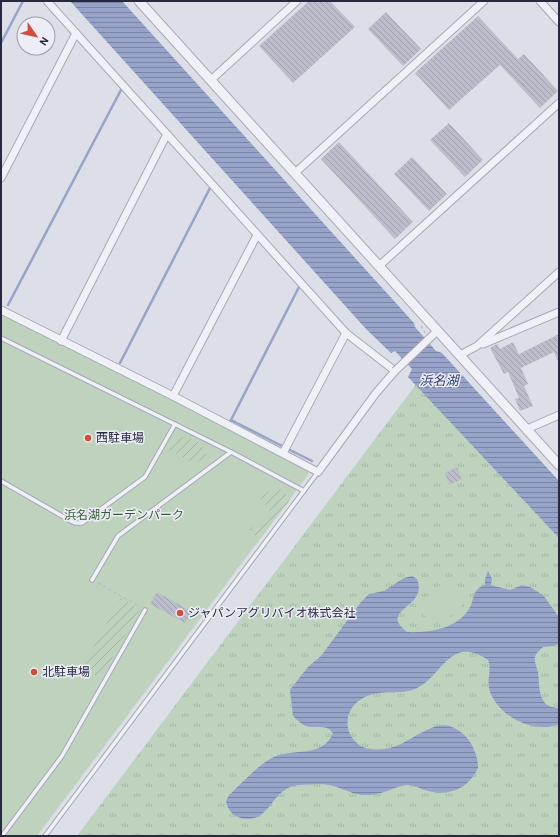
<svg xmlns="http://www.w3.org/2000/svg" width="560" height="837" font-family="Karla,'Noto Sans JP',sans-serif">
<style>
.grass{fill:url(#grass-tufts)}
.park{fill:#bed2be}
.garden{fill:url(#garden-furrows)}
.water{fill:url(#water-rules)}
.lines{fill:none;stroke-linecap:round;stroke-linejoin:round}
.stream{stroke:#97a3c9;stroke-width:2.5}
.building{fill:url(#building-back-hatch)}
.service-casing{stroke:#a6a8b5;stroke-width:5.5}
.minor-casing{stroke:#a6a8b5;stroke-width:9}
.tertiary-casing{stroke:#a6a8b5;stroke-width:11}
.path{stroke:#bbbdc6;stroke-width:1.5;stroke-dasharray:3 3;stroke-linecap:butt}
.service{stroke:#f0f1f6;stroke-width:3.5}
.minor{stroke:#f0f1f6;stroke-width:7}
.tertiary{stroke:#f0f1f6;stroke-width:9}
.minor-bridge-casing{stroke:#a6a8b5;stroke-width:9;stroke-linecap:butt}
.minor-bridge{stroke:#f0f1f6;stroke-width:7}
.poi-dot{fill:#d14d3e;stroke:#edeef5;stroke-width:1.5}
.labels{text-anchor:middle;stroke-width:3;stroke-linejoin:round;paint-order:stroke}
.poi-label{font-size:12px;fill:#26293f;stroke:#edeef5;text-anchor:start}
.park-label{font-size:12px;fill:#335b36;stroke:#edeef5}
.water-label{font-size:13px;font-style:italic;fill:#303d73;stroke:#edeef5}
</style>
<defs>
<pattern id="grass-tufts" width="24" height="20" patternUnits="userSpaceOnUse"><rect width="24" height="20" fill="#bed2be"/><path d="M3 7l-1-3M5 7V3M7 7l1-3M15 17l-1-3M17 17v-4M19 17l1-3" fill="none" stroke="#a3b4a4"/></pattern>
<pattern id="garden-furrows" width="10" height="10" patternUnits="userSpaceOnUse"><rect width="10" height="10" fill="#bed2be"/><path d="M-1 1l2-2M0 10L10 0M9 11l2-2" fill="none" stroke="#a3b4a4"/></pattern>
<pattern id="water-rules" width="6" height="5" patternUnits="userSpaceOnUse"><rect width="6" height="5" fill="#97a3c9"/><path d="M0 2.5h6" fill="none" stroke="#7b85a5"/></pattern>
<pattern id="building-back-hatch" width="6" height="6" patternUnits="userSpaceOnUse"><rect width="6" height="6" fill="#bbbdcb"/><path d="M-1 5l2 2M0 0l6 6M5-1l2 2" fill="none" stroke="#a1a2af"/></pattern>
</defs>
<rect width="100%" height="100%" fill="#dddfe8"/>
<path class="grass" d="M423,375L559,518V836H77Z"/>
<g class="park">
<path d="M1,312L309,470L308,475L37,836H1Z"/>
<path d="M441,584C452,586 463,589 465,601C460,608 454,615 446,618C438,621 421,619 420,608C420,605 422,601 422,599L434,592Z"/>
</g>
<g class="garden">
<path d="M182,437C194,438 204,443 206,456L195,464L169,450L174,441Z"/>
<path d="M276,486L284,492L290,500L260,539L249,530L271,514L260,498Z"/>
<path d="M121,598L140,609L101,678L82,667Z"/>
</g>
<g class="water">
<path d="M70,1H122L414,323L415,327L436,351L442,353L559,481V538L408,377L412,369L395,351L391,353L367,330Z"/>
<path d="M488,571L492,579L491,585L510,590L522,585L530,587L543,595L559,617V643L554,646L543,647C540,650 536,653 535,657C534,662 537,668 538,672C540,687 537,708 559,708V724C534,735 495,715 489,688C487,678 492,669 488,660C449,634 443,677 415,689C401,695 381,689 365,697C343,707 341,736 363,747C371,751 383,749 390,748C408,744 432,721 449,726C468,732 478,751 478,768C468,790 447,797 425,790C419,788 414,785 407,785C395,786 383,795 369,795C349,796 338,783 317,784C308,785 298,784 290,787C269,796 267,827 238,817C231,814 227,808 226,801L229,795C241,784 260,763 274,757C294,748 321,758 333,734C328,723 316,729 306,726C301,724 297,720 293,716L290,690L308,667L321,656L361,602L369,594L384,591L404,578L412,576L417,579C429,608 377,609 407,632C428,633 457,629 469,609C475,599 472,589 485,585V579Z"/>
</g>
<g class="lines">
<g class="stream">
<path d="M1,43L23,1"/>
<path d="M8,305L122,88"/>
<path d="M120,363L211,186"/>
<path d="M231,420L284,447"/>
<path d="M230,422L300,285"/>
<path d="M290,450L312,461"/>
</g>
</g>
<g class="building">
<path d="M309,1H330L355,27L293,83L259,46Z"/>
<path d="M386,12L421,49L403,66L368,29Z"/>
<path d="M478,16L518,59L524,54L558,91L540,108L500,65L449,110L415,73Z"/>
<path d="M449,123L483,160L465,177L430,140Z"/>
<path d="M339,142L413,222L395,239L321,159Z"/>
<path d="M412,157L447,194L429,211L394,174Z"/>
<path d="M559,334V364L554,352L521,368L528,384L524,386L533,406L520,411L515,399L519,398L508,372L504,374L490,348L497,344L500,349L513,342L519,354Z"/>
<path d="M457,467L462,479L449,485L445,473Z"/>
<path d="M157,592L192,612L185,623L150,604Z"/>
</g>
<g class="lines">
<defs>
<g id="service">
<path d="M1,338L231,452L304,491"/>
<path d="M1,481L69,520L75,523H82L145,477L175,424"/>
<path d="M92,580L118,536L231,452"/>
<path d="M2,836L62,756L145,610"/>
<path d="M45,836L318,472"/>
</g>
<g id="minor">
<path d="M540,1L559,22"/>
<path d="M211,80L297,1"/>
<path d="M295,173L484,1"/>
<path d="M1,178L76,33"/>
<path d="M379,266L559,103"/>
<path d="M1,310L173,396L318,472L376,393L395,371L346,333L47,1"/>
<path d="M61,341L167,134"/>
<path d="M483,344L559,312"/>
<path d="M460,355L477,346L559,272"/>
<path d="M173,396L257,235"/>
<path d="M527,429L559,415"/>
<path d="M283,453L346,333"/>
</g>
<path id="tertiary" d="M139,1L559,465"/>
</defs>
<use href="#service" class="service-casing"/>
<use href="#minor" class="minor-casing"/>
<use href="#tertiary" class="tertiary-casing"/>
<g class="path">
<path d="M421,326L425,333"/>
<path d="M98,583L140,607"/>
<path d="M1,627H2"/>
</g>
<use href="#service" class="service"/>
<use href="#minor" class="minor"/>
<use href="#tertiary" class="tertiary"/>
<defs>
<path id="minor-bridge" d="M395,371L434,334"/>
</defs>
<use href="#minor-bridge" class="minor-bridge-casing"/>
<use href="#minor-bridge" class="minor-bridge"/>
</g>
<g class="poi-dot">
<circle cx="88" cy="438" r="4"/>
<circle cx="180" cy="613" r="4"/>
<circle cx="34" cy="672" r="4"/>
</g>
<g class="labels">
<g class="poi-label">
<text x="96" y="442">西駐車場</text>
<text x="188" y="617">ジャパンアグリバイオ株式会社</text>
<text x="42" y="676">北駐車場</text>
</g>
<g class="park-label">
<text x="124" y="519">浜名湖ガーデンパーク</text>
</g>
<g class="water-label">
<text x="439" y="385">浜名湖</text>
</g>
</g>
<rect width="560" height="837" fill="none" stroke="#26293f" stroke-width="4"/>
<g transform="translate(36 36) rotate(124)"><circle r="19" fill="#edeef5" stroke="#9d9fac"/>
<path d="M0-3L7 15L0 10L-7 15Z" fill="#d14d3e"/>
<text y="-6" font-size="11" font-weight="bold" text-anchor="middle" fill="#26293f">N</text>
</g>
</svg>
